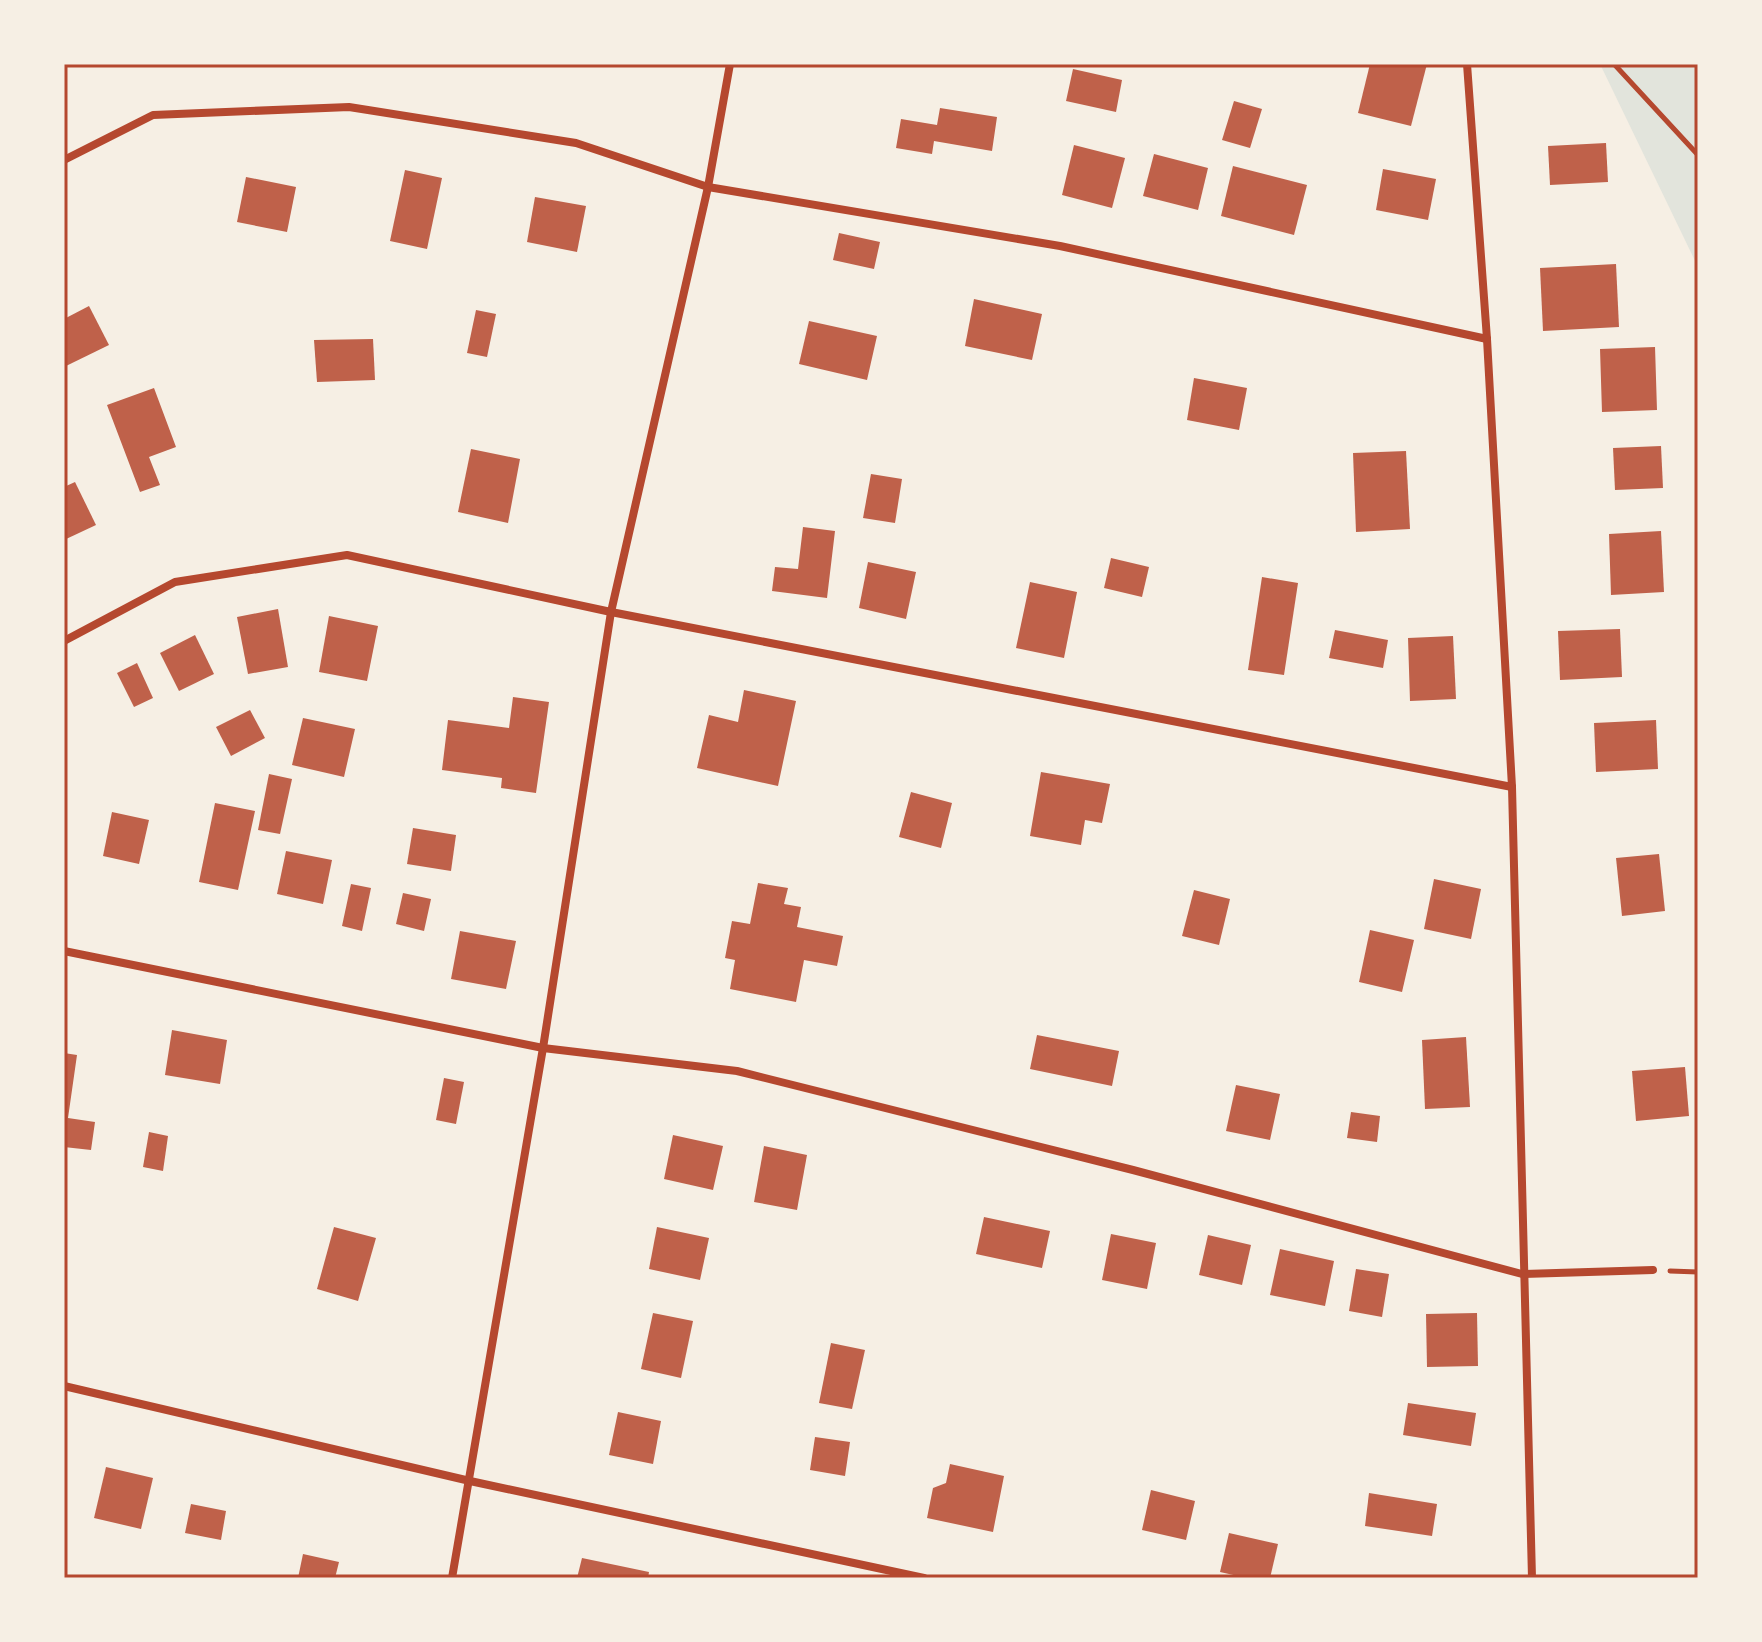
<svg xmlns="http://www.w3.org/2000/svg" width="1762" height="1642" font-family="'Fira Sans Condensed',sans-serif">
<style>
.green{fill:#e2e4dc}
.building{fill:#bf614a}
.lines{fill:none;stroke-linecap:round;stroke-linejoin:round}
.path{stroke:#b5482f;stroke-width:5}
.minor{stroke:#b5482f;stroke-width:8}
.neatline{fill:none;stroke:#b5482f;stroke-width:3}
</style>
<rect width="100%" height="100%" fill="#f6efe4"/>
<path class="green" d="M1600,64H1698V267Z"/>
<g class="building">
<path d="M1370,64H1427L1411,126L1358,113Z"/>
<path d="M1073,69L1122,80L1116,112L1066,101Z"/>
<path d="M1234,101L1262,109L1250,148L1222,140Z"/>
<path d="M940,108L997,117L992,151L934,141L932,154L896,148L901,119L937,125Z"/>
<path d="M1606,143L1608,182L1550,185L1548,146Z"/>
<path d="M1074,145L1125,158L1112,208L1062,195Z"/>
<path d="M1154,154L1208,168L1198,210L1143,196Z"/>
<path d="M1233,166L1307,185L1294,235L1221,216Z"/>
<path d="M1383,169L1436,179L1428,220L1376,210Z"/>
<path d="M405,170L442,178L427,249L390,241Z"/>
<path d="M246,177L296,187L287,232L237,222Z"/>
<path d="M535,197L586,206L577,252L527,242Z"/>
<path d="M839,233L880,242L874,269L833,260Z"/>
<path d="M1616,264L1619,327L1543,331L1540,268Z"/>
<path d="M974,299L1042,314L1032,360L965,346Z"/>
<path d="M89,306L109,345L66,366L64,319Z"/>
<path d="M476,310L496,314L487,357L467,353Z"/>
<path d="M809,321L877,336L867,380L799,364Z"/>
<path d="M373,339L375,380L317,382L314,340Z"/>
<path d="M1655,347L1657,410L1602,412L1600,349Z"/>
<path d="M1194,378L1247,388L1239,430L1187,420Z"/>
<path d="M154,388L176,447L149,457L160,485L140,492L107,405Z"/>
<path d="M1661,446L1663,488L1615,490L1613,448Z"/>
<path d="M471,449L520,459L508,523L458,512Z"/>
<path d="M1406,451L1410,529L1356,532L1353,453Z"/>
<path d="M871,474L902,479L895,523L863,518Z"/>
<path d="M75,482L96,525L64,540V487Z"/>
<path d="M803,527L835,531L827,598L772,591L775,567L798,569Z"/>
<path d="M1661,531L1664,592L1611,595L1609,534Z"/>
<path d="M1111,558L1149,567L1142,597L1104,588Z"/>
<path d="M868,562L916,572L906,619L859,608Z"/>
<path d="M1262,577L1298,583L1284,675L1248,670Z"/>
<path d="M1030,582L1077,592L1064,658L1016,648Z"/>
<path d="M278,609L288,667L248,674L237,617Z"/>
<path d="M329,616L378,626L367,681L319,672Z"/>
<path d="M1620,629L1622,677L1560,680L1558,631Z"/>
<path d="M1335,630L1388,640L1383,668L1329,658Z"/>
<path d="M195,635L214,674L179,691L160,653Z"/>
<path d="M1453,636L1456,699L1410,701L1408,638Z"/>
<path d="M137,663L153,698L134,707L117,673Z"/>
<path d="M744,690L796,701L778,786L697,768L709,715L738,722Z"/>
<path d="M513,697L549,702L536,793L501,788L502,778L442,770L448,720L509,728Z"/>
<path d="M250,710L265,738L231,756L216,727Z"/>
<path d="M303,718L355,729L344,777L292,765Z"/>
<path d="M1656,720L1658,769L1596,772L1594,723Z"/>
<path d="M1041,772L1110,784L1102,823L1085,820L1081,845L1030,836Z"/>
<path d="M269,774L292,779L280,834L258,830Z"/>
<path d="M911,792L952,803L941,848L899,837Z"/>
<path d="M215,803L255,811L238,890L199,882Z"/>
<path d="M112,812L149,820L139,864L103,856Z"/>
<path d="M413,828L456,835L451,871L407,864Z"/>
<path d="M286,851L332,860L323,904L277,894Z"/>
<path d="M1659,854L1665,911L1622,916L1616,858Z"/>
<path d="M1434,879L1481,889L1471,939L1424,929Z"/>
<path d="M758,883L788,888L784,904L801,907L797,927L843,936L837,966L804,960L796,1002L730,989L735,960L725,958L732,921L750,924Z"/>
<path d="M351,884L371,888L362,931L342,926Z"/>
<path d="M1194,890L1230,899L1219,945L1182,936Z"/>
<path d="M403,893L431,899L424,931L396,924Z"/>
<path d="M1370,930L1414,940L1402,992L1359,982Z"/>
<path d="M460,931L516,941L506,989L451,979Z"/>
<path d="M172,1030L227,1040L220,1084L165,1075Z"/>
<path d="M1037,1035L1119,1051L1112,1086L1030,1069Z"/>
<path d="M1466,1037L1470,1107L1425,1109L1422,1040Z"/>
<path d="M64,1053L77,1055L68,1118L95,1122L91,1150L64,1147Z"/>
<path d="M1685,1067L1689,1116L1636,1121L1632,1071Z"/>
<path d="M444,1078L464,1082L456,1124L436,1120Z"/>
<path d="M1236,1085L1280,1094L1270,1140L1226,1131Z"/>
<path d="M1351,1112L1380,1116L1377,1142L1347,1138Z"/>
<path d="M149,1132L168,1136L163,1171L143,1167Z"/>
<path d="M673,1135L723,1146L713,1190L664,1179Z"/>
<path d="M764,1146L807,1155L797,1210L754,1202Z"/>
<path d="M984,1217L1050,1231L1042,1268L976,1254Z"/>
<path d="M334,1227L376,1238L358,1301L317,1289Z"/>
<path d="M657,1227L709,1238L700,1280L649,1269Z"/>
<path d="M1111,1234L1156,1243L1147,1289L1102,1280Z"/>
<path d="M1208,1235L1251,1245L1242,1285L1199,1275Z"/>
<path d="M1280,1249L1334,1261L1325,1306L1270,1295Z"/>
<path d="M1356,1269L1389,1274L1382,1317L1349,1311Z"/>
<path d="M653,1313L693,1321L681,1378L641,1369Z"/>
<path d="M1477,1313L1478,1366L1427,1367L1426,1314Z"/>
<path d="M831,1343L865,1350L852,1409L819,1403Z"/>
<path d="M1408,1403L1476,1413L1471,1446L1403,1435Z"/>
<path d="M618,1412L661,1421L653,1464L609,1455Z"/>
<path d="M815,1437L850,1442L845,1476L810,1470Z"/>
<path d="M950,1464L1004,1476L993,1532L927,1518L933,1488L946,1483Z"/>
<path d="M106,1467L153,1478L141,1529L94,1518Z"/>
<path d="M1151,1490L1195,1501L1186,1540L1142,1530Z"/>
<path d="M1369,1493L1437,1504L1432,1536L1365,1526Z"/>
<path d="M191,1504L226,1511L221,1540L185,1533Z"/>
<path d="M1229,1533L1278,1544L1270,1578H1247L1220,1572Z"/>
<path d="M303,1554L339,1562L335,1578H298Z"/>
<path d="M582,1558L649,1572L648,1578H577Z"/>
</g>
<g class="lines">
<g class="path">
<path d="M1614,64L1698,155"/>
<path d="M1670,1271L1698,1272"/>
</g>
<g class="minor">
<path d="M1467,64L1487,339L1512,787L1532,1578"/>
<path d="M64,160L153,115L349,107L576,143L708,187L1060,246L1487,339"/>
<path d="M64,641L175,582L347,555L611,612L1512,787"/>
<path d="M64,951L543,1048L737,1071L1133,1170L1522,1274L1653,1270"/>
<path d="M64,1386L470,1481L924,1578"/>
<path d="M452,1578L543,1048L611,612L708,187L730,64"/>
</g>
</g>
<rect width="1762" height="1642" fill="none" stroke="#f6efe4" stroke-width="132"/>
<rect x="66" y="66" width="1630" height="1510" class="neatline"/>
</svg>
